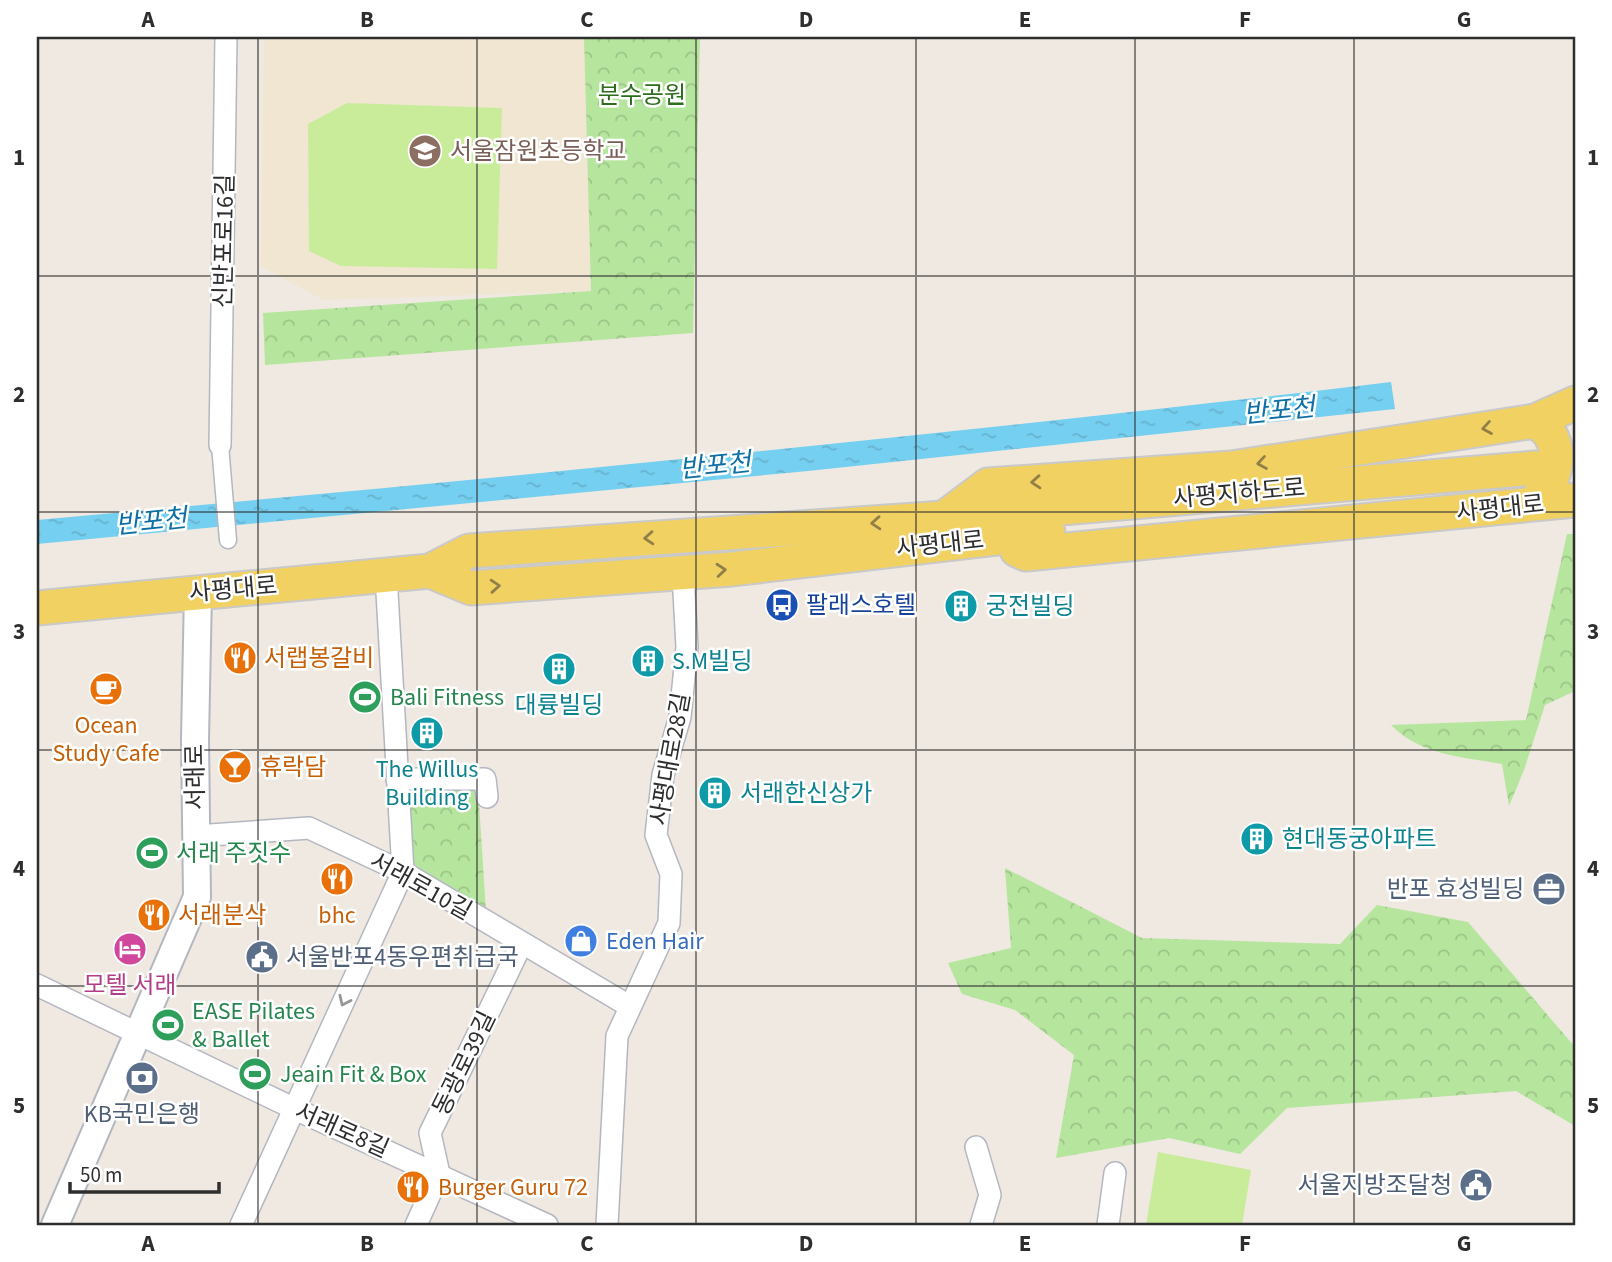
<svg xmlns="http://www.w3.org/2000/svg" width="1612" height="1262" font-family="'Source Sans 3','Noto Sans KR',sans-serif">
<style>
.education{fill:#f0e6d1}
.forest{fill:url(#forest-crowns)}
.pitch{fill:#c9ec9a}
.water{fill:url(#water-ripples)}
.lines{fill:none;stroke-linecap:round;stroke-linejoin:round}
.primary-tunnel{stroke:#c8c4bd;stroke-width:33;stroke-dasharray:33 17;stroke-linecap:butt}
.pedestrian-casing{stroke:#b4b7c1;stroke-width:19}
.minor-casing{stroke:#b4b7c1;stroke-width:24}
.tertiary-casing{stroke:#b4b7c1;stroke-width:30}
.primary-casing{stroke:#c9c9c9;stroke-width:37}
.pedestrian{stroke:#fff;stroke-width:16}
.minor{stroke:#fff;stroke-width:21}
.tertiary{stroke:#fff;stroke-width:26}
.primary{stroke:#f2d163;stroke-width:33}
.oneway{stroke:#908048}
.oneway2{stroke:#969696}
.grid{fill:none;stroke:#2e2e2e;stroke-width:2;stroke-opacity:0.55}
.labels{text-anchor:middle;stroke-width:5;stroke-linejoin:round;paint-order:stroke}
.park-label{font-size:24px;fill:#2c6e1b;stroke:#fff}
.education-label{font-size:24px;fill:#785e54;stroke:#fff;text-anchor:start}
.street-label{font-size:24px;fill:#2e2e2e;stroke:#fff}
.transit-label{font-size:24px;fill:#164399;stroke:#fff;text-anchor:start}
.culture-label{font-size:24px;fill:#0d838f;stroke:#fff;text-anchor:start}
.food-label{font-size:24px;fill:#c56008;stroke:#fff;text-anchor:start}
.leisure-label{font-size:24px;fill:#27864d;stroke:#fff;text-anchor:start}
.service-label{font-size:24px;fill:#4e5e75;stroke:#fff;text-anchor:end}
.shop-label{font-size:24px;fill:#366cbe;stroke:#fff;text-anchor:start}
.hotel-label{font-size:24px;fill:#b23c85;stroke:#fff}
.water-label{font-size:26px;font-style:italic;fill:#0d6fa3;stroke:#fff}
.neatline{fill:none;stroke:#2e2e2e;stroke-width:2.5}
.grid-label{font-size:23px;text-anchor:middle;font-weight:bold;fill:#2e2e2e}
</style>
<defs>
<pattern id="forest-crowns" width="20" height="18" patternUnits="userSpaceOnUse" patternTransform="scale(1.75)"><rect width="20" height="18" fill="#b6e59e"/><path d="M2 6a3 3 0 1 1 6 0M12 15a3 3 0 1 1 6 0" fill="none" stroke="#9dc588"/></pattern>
<pattern id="water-ripples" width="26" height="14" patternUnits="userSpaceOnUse" patternTransform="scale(1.75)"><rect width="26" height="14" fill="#75cff0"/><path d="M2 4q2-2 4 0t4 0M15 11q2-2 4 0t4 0" fill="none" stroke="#66b2ce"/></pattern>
</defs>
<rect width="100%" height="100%" fill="#efe9e1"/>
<path class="education" d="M264,37H584L591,291L323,300L261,266Z"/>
<g class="forest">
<path d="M584,37H700L693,333L265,365L263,313L591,291Z"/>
<path d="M1567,534H1575V691L1545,705L1524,770L1509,806L1502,764C1463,757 1420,755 1391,725L1526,720Z"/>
<path d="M478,787L486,912L411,867L406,788Z"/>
<path d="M1005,868L1142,938L1340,944L1377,905L1468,922L1575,1047V1126L1516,1091L1287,1108L1240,1154L1169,1138L1056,1158L1074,1055L1015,1010L962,994L948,963L1011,948Z"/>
</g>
<g class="pitch">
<path d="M347,103L502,108L497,269L341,266L309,251L308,124Z"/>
<path d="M1158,1152L1251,1170L1242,1225H1146Z"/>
</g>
<path class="water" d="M1391,382L1395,409L808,471L37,544V520C489,479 940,436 1391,382Z"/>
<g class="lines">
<path class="primary-tunnel" d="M1537,484L1575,480"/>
<defs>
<path id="pedestrian" d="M220,445L228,540"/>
<g id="minor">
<path d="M220,445L226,37"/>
<path d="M397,779H485L487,797"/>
<path d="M196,836L309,828L403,872L629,1006"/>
<path d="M37,985L295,1109L547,1225"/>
<path d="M976,1147L990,1195L981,1225"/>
<path d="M241,1225L403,872L386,575"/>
<path d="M416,1225L439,1174L430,1133L522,943"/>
<path d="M607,1225L617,1036L669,923L671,874L656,835L663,775L680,717L687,647L683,574"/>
<path d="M1108,1225L1115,1173"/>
</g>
<path id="tertiary" d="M55,1225L197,897L195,739L198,593"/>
<g id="primary">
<path d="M1535,421C1539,424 1545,428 1548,432C1562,448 1556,483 1540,495"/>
<path d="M944,518L988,485L1232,468L1535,421L1575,403"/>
<path d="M1017,550L1026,554L1575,500"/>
<path d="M430,571L471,588L732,569L1048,532"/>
<path d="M37,608L430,571L469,551L944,518L1535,468"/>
</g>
</defs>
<use href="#pedestrian" class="pedestrian-casing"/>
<use href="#minor" class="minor-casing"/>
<use href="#tertiary" class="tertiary-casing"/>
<use href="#primary" class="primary-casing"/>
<use href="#pedestrian" class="pedestrian"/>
<use href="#minor" class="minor"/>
<use href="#tertiary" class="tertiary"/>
<use href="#primary" class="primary"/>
</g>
<defs><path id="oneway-chevron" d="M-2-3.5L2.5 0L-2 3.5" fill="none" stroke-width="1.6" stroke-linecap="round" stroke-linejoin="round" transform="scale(1.75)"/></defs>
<g class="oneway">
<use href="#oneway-chevron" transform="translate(1487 428) rotate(171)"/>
<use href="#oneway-chevron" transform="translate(1262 463) rotate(171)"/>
<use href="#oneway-chevron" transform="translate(1036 482) rotate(176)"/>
<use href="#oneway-chevron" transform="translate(876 523) rotate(176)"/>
<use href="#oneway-chevron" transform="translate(649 538) rotate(176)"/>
<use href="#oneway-chevron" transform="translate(721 570) rotate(-5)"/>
<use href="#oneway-chevron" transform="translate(495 586) rotate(-4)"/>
</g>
<use class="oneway2" href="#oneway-chevron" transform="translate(344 1001) rotate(115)"/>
<path class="grid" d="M258,37V1225M477,37V1225M696,37V1225M916,37V1225M1135,37V1225M1354,37V1225M37,276H1575M37,512H1575M37,750H1575M37,986H1575"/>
<defs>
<symbol id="school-disc" viewBox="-11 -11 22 22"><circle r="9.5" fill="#8d6e63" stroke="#fff"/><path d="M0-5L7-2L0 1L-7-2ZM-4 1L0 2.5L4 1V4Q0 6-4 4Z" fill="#fff"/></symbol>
<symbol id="bus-disc" viewBox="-11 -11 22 22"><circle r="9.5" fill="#1a4fb4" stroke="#fff"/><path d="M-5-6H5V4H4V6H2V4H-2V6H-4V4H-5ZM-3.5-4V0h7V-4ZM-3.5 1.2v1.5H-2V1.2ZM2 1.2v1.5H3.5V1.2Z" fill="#fff"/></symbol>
<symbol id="building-disc" viewBox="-11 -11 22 22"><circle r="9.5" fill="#0f9aa8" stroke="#fff"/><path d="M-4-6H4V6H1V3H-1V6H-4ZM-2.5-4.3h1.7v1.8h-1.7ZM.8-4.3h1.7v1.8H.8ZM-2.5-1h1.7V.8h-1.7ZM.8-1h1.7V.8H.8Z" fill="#fff"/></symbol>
<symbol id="restaurant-disc" viewBox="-11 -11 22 22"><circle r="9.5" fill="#e8710a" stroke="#fff"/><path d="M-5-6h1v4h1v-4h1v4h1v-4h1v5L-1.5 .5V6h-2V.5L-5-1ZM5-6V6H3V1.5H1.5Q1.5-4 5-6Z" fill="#fff"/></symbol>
<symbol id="cafe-disc" viewBox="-11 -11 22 22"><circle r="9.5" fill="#e8710a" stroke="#fff"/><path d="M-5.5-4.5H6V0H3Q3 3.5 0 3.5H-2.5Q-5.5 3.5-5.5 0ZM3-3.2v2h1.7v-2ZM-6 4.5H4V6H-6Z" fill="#fff"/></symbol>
<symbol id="stadium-disc" viewBox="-11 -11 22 22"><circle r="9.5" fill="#2e9e5b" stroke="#fff"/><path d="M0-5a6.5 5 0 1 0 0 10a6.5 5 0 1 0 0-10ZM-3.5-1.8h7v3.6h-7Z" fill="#fff"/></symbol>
<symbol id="bar-disc" viewBox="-11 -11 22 22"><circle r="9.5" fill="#e8710a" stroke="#fff"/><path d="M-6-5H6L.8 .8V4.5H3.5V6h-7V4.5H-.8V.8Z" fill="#fff"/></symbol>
<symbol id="office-disc" viewBox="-11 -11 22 22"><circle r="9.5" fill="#5c6f8a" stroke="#fff"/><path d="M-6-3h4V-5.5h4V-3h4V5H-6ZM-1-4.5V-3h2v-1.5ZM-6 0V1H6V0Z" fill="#fff"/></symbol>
<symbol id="shop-disc" viewBox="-11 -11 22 22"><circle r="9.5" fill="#3f7fe0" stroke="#fff"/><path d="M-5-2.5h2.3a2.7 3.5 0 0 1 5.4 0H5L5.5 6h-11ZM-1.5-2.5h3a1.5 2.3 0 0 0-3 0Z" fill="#fff"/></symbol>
<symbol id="hotel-disc" viewBox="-11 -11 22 22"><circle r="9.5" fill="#d1479c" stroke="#fff"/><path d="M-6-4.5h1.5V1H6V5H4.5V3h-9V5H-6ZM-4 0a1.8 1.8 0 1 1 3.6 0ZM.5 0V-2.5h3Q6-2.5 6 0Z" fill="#fff"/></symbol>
<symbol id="civic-disc" viewBox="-11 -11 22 22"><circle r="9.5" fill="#5c6f8a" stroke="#fff"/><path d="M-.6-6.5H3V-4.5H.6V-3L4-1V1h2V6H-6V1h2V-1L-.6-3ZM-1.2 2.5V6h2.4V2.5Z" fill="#fff"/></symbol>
<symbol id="bank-disc" viewBox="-11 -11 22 22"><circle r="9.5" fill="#5c6f8a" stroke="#fff"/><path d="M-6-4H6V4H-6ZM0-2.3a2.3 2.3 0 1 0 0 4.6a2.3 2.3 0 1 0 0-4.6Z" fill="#fff"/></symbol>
</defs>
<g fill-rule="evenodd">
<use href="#school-disc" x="406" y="132" width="38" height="38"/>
<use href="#bus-disc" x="763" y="586" width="38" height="38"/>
<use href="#building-disc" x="942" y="587" width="38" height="38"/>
<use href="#restaurant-disc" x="221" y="639" width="38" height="38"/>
<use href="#building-disc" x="629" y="642" width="38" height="38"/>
<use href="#building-disc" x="540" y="650" width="38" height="38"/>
<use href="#cafe-disc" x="87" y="670" width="38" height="38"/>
<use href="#stadium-disc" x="346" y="678" width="38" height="38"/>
<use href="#building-disc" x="408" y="714" width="38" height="38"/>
<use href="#bar-disc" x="216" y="748" width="38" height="38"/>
<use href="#building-disc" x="696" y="774" width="38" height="38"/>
<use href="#building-disc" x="1238" y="820" width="38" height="38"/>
<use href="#stadium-disc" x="133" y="834" width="38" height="38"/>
<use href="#restaurant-disc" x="318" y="860" width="38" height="38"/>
<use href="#office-disc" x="1530" y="870" width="38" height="38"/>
<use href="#restaurant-disc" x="135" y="896" width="38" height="38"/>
<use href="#shop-disc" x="562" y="922" width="38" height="38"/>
<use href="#hotel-disc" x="111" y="930" width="38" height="38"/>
<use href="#civic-disc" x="243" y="938" width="38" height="38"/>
<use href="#stadium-disc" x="149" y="1006" width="38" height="38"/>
<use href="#stadium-disc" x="236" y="1055" width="38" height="38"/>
<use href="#bank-disc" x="123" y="1059" width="38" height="38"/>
<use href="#civic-disc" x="1457" y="1166" width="38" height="38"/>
<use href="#restaurant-disc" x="394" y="1168" width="38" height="38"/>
</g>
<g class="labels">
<g class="park-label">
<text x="642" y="103">분수공원</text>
</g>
<g class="education-label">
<text x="450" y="159">서울잠원초등학교</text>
</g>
<g class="street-label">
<text transform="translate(224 241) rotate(-89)" y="8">신반포로16길</text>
<text transform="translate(1239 493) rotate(-5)" y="8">사평지하도로</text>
<text transform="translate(1500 508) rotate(-6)" y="8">사평대로</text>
<text transform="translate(940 544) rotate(-6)" y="8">사평대로</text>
<text transform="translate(233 589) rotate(-5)" y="8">사평대로</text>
<text transform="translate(670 759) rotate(-80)" y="8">사평대로28길</text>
<text transform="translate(195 777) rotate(-91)" y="8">서래로</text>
<text transform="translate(421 886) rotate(29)" y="8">서래로10길</text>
<text transform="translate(464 1063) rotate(-64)" y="8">동광로39길</text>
<text transform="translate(342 1130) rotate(24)" y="8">서래로8길</text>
</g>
<g class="transit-label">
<text x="806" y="613">팔래스호텔</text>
</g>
<g class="culture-label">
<text x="986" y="614">궁전빌딩</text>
<text x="672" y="669">S.M빌딩</text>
<text x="559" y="713" text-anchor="middle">대륭빌딩</text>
<text x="427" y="777" text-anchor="middle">The Willus<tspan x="427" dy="28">Building</tspan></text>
<text x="740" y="801">서래한신상가</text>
<text x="1282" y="847">현대동궁아파트</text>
</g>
<g class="food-label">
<text x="264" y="666">서랩봉갈비</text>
<text x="106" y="733" text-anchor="middle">Ocean<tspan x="106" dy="28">Study Cafe</tspan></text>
<text x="260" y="775">휴락담</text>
<text x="178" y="923">서래분삭</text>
<text x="337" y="923" text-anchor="middle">bhc</text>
<text x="438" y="1195">Burger Guru 72</text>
</g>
<g class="leisure-label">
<text x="390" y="705">Bali Fitness</text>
<text x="176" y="861">서래 주짓수</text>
<text x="192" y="1019">EASE Pilates<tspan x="192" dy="28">&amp; Ballet</tspan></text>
<text x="280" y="1082">Jeain Fit &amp; Box</text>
</g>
<g class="service-label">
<text x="1524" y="897">반포 효성빌딩</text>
<text x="286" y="965" text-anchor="start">서울반포4동우편취급국</text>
<text x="142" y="1122" text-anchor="middle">KB국민은행</text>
<text x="1452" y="1193">서울지방조달청</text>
</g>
<g class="shop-label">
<text x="606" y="949">Eden Hair</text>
</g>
<g class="hotel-label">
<text x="130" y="993">모텔 서래</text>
</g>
<g class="water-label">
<text transform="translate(1279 410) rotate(-6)" y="9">반포천</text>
<text transform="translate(715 465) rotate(-6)" y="9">반포천</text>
<text transform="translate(151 521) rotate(-6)" y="9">반포천</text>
</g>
</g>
<rect width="1612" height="1262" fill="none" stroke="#ffffff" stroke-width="77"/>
<path d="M70 1182v10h149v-10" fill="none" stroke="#2e2e2e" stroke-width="3.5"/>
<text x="80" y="1182" font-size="21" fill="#2e2e2e" stroke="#ffffff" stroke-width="5" paint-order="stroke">50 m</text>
<rect x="38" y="38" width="1536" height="1186" class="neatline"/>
<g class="grid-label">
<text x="148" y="27">A</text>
<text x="367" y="27">B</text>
<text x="587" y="27">C</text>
<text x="806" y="27">D</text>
<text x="1025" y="27">E</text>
<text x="1245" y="27">F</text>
<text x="1464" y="27">G</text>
<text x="19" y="165">1</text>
<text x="1593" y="165">1</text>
<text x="19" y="402">2</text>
<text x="1593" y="402">2</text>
<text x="19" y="639">3</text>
<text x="1593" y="639">3</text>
<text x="19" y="876">4</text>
<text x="1593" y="876">4</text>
<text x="19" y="1113">5</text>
<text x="1593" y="1113">5</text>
<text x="148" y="1251">A</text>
<text x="367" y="1251">B</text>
<text x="587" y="1251">C</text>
<text x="806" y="1251">D</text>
<text x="1025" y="1251">E</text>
<text x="1245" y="1251">F</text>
<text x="1464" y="1251">G</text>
</g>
</svg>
